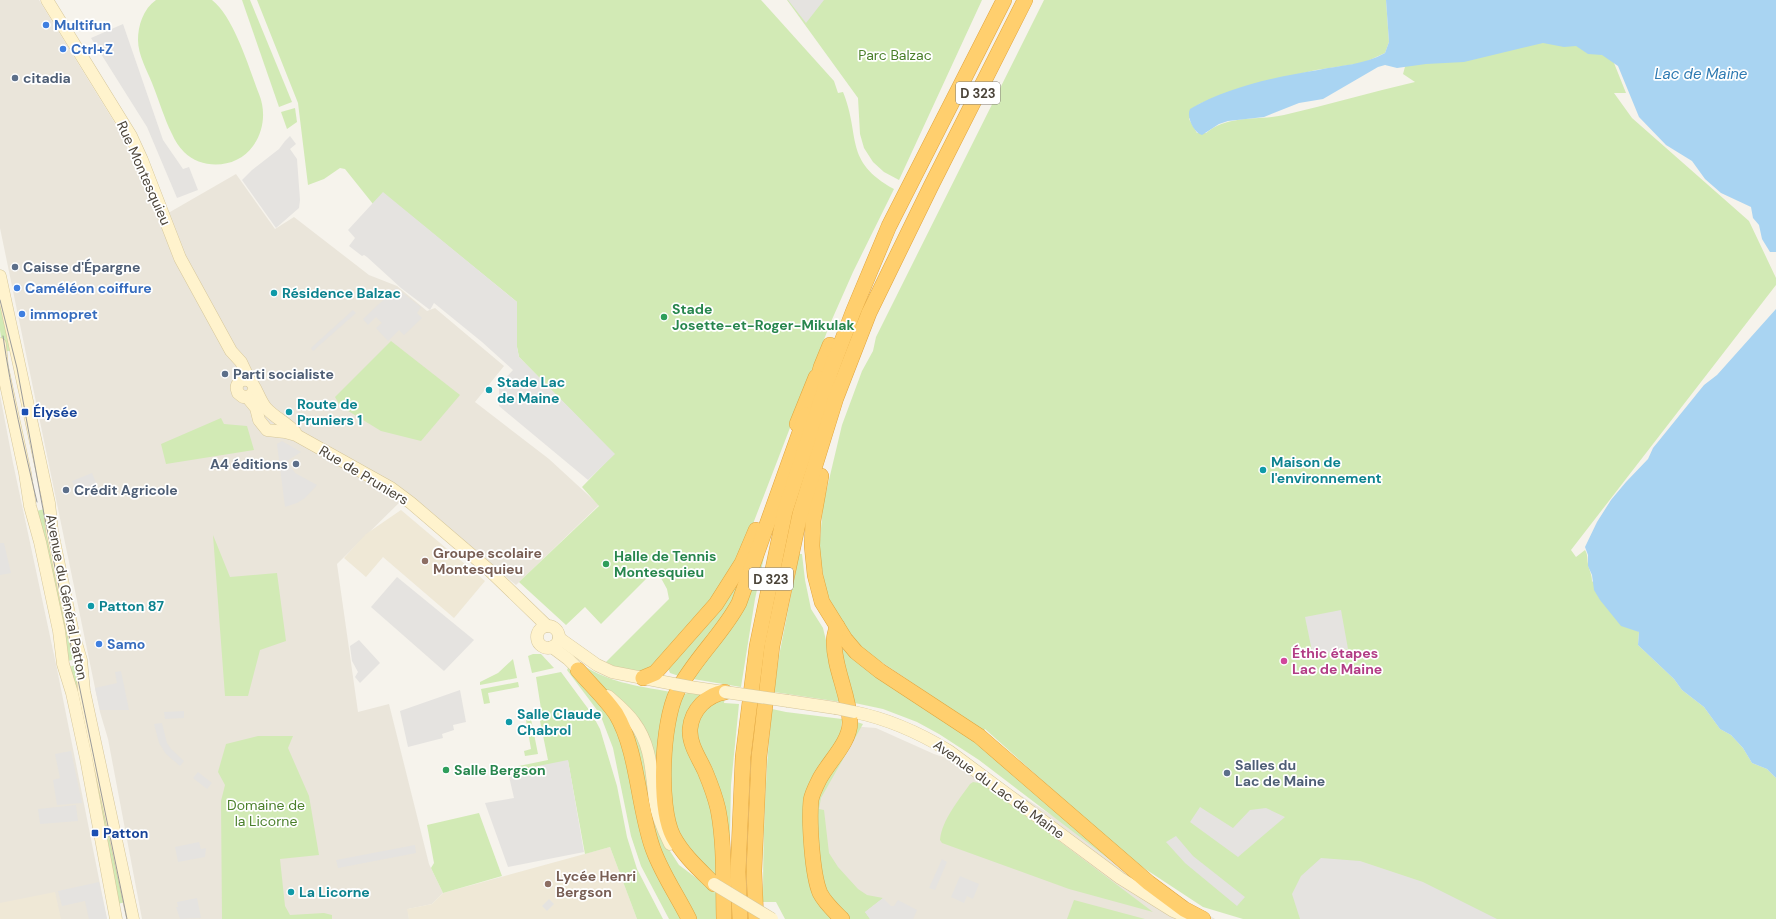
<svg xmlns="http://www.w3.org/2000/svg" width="1776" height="919" font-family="'DM Sans',sans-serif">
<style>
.residential{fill:#eae5da}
.education{fill:#efe8d6}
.green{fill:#d2eab5}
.parking{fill:#e5e3e0}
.water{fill:#a9d4f2}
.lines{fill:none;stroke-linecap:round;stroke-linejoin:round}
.secondary-casing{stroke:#d6c79b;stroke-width:13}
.highway-casing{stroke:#e0a43c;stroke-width:16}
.secondary{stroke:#fff3cd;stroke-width:12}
.highway{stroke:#ffcf6e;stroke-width:15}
.tram{stroke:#9a9a9a;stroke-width:1}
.secondary-bridge-casing{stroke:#d6c79b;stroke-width:13;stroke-linecap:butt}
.secondary-bridge{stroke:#fff3cd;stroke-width:12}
.shop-dot{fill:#3f7fe0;stroke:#fff;stroke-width:1.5}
.service-dot{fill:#5c6f8a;stroke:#fff;stroke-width:1.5}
.culture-dot{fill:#0f9aa8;stroke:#fff;stroke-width:1.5}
.leisure-dot{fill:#2e9e5b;stroke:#fff;stroke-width:1.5}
.transit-dot{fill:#1a4fb4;stroke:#fff;stroke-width:1.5}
.education-dot{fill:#8d6e63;stroke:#fff;stroke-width:1.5}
.hotel-dot{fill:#d1479c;stroke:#fff;stroke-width:1.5}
.labels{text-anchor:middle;stroke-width:3.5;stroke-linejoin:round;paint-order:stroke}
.shield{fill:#fff;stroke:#817c74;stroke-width:1}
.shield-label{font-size:13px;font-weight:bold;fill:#4b4439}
.shop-label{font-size:14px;font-weight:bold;fill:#366cbe;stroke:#fff;text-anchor:start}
.park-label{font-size:14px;fill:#4a7f2a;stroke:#fff}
.service-label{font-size:14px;font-weight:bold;fill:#4e5e75;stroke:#fff;text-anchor:start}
.street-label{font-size:14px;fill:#4b4439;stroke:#fff}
.culture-label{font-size:14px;font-weight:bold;fill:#0d838f;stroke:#fff;text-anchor:start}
.leisure-label{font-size:14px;font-weight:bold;fill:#27864d;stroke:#fff;text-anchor:start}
.transit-label{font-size:14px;font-weight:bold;fill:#164399;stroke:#fff;text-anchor:start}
.education-label{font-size:14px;font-weight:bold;fill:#785e54;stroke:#fff;text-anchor:start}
.hotel-label{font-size:14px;font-weight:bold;fill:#b23c85;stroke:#fff;text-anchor:start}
.water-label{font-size:15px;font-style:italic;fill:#2e7ab2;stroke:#fff}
</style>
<rect width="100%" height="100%" fill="#f6f3ec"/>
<g class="residential">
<path d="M0,0H39L121,133L153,209L170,212L236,174L275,229L294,217L369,275L397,286L427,311L435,308L504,366L475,402L549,459L599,505L516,585L407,495L337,564L358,712L389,704L429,864L443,893L432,904L408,909L409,919H142L108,739L100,712L0,228Z"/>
<path d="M0,395L13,463L57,669L107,919H0Z"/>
<path d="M837,725L876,728L934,754L979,769L1215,919H821L811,759Z"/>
</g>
<g class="education">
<path d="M401,510L485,581L454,618L383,557L366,577L344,558L366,534Z"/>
<path d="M610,847L637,919H409L407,909L432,904L443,893Z"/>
<path d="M55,892L61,919H0V903Z"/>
</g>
<g class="green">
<path d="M156,0H212C234,17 249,68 259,94C266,111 264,131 253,146C238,168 203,171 184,152C179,147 175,141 172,134C164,118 159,100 152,83C147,70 138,55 138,40C138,26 143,9 156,0Z"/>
<path d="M242,0H250L292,102L279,107Z"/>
<path d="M257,0H761L834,81L838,93L843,92C861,136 843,161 894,189L853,272L830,324L751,529L721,590L650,669C634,673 620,670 606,662L669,599L667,589L656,569L601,624L585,607L566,625L519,582L599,506L582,487L614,454L519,357L517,347V302L383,193L373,204L345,169L340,168L324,179L308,185L298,103Z"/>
<path d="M787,0H982L899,180L884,172L873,162L864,148L860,134L858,98Z"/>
<path d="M1044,0H1386L1389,42L1385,53L1363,63L1316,70L1244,87L1199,104L1189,119L1197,133H1206C1229,114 1257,121 1284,115C1328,105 1371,92 1415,82L1403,74L1408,56L1534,37L1608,48L1626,93H1614L1632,118L1749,221L1776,278V285L1571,550L1576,557L1585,550C1588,555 1587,558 1588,564C1589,570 1592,574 1592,581L1639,632L1638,645L1674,679L1682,690L1704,707L1720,729L1731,735L1743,748L1752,763L1767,769L1776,778V919H1243L1203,907L1130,859L985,729L984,731L865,651L837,618L826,591L819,552L823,505L842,425L862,371L873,351L876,337Z"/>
<path d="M295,108L297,122L287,129L281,112Z"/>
<path d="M0,289L14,350L3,352L0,330Z"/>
<path d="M391,341L460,395L421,441L381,431L340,406L335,397Z"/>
<path d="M221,418L224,424L247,426L254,450L166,464L161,444Z"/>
<path d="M45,509L76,659L68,661L36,511Z"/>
<path d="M213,535L230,577L277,573L286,641L260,650L248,696H225Z"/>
<path d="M757,536L737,596L682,677L670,673L668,668Z"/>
<path d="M765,544L764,557L755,599L741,687L693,679Z"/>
<path d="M799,554H802L805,580L811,609L823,628L841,702L774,692L779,656Z"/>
<path d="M840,647L955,723L1122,869L979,760L939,734L917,722L883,709L850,702Z"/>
<path d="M533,654H541L554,668L532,673L528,656Z"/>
<path d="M513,659L517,678L480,685V682L498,673Z"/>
<path d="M576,661C609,683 633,685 671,692L658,789L652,750L604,691Z"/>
<path d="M77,665L126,902L117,904L68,667Z"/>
<path d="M569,666L610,716L620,737L685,919H669L641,866L631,836L613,748L600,714L567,670Z"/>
<path d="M561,672L592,714L600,729L617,786L627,837L637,869L663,919H637L610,847L585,854L568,761L508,772L509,768L548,760L539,716L542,715L536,677Z"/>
<path d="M518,682L519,687L488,693L490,703L484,704L481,689Z"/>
<path d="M687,692L702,694L690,711L713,807L720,878L714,875L682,844L668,799L667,775L674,726L682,694H686Z"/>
<path d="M725,697L724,703L739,704L731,785L729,884L694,723L704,706Z"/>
<path d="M772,709L786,712L842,719L841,732L804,810L833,919H785L776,902H763C763,836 765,773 772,709Z"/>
<path d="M531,719L538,754L525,756L524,751L531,749L526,720Z"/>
<path d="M627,720L639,740L645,758L659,834L679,865L719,895L720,919H692L659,857Z"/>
<path d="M854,721L863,724L821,798L819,809L824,810L829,853L838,867L858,889L867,895L883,898L865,912L870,919H846L823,886L813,815L829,768Z"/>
<path d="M258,736H293L288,748L309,796L319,855L280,859L285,906L290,915L324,913L332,915V919H222L221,801L225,785L218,772L226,744Z"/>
<path d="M973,782L979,783L985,785L1153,912L1069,889L942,843L940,840C942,820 958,801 970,784Z"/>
<path d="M479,813L502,876L443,893L431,868L434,863L427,825Z"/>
<path d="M1074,900L1145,919H1067Z"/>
</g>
<g class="parking">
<path d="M788,0H824L806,23Z"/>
<path d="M123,24L163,140L183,169L189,167L198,190L177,198L147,127L91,38Z"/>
<path d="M290,136L296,144L290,149L297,159L300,200L299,208L276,228L242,180L252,170L279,149L285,141Z"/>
<path d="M383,192L517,302V347L519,357L615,454L588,480L499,406V385L513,370L482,342L434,303L430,310L401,288L367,257L364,255L362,256L349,246L355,238L348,230Z"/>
<path d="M396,288L421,307L417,313L422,318L404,335L399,330L388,341L376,328L382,323L376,317L368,325L363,319Z"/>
<path d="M353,310L356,313L313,351L311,348Z"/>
<path d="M282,441L301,452L287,461L295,473L317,485L305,498L297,503L285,507L277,444Z"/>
<path d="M92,473L99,490L78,497L72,481Z"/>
<path d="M0,543H4L11,573L0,575Z"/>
<path d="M397,577L474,640L444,671L371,607Z"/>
<path d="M1341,610L1348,649L1313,656L1305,617Z"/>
<path d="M359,640L380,663L360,683L355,677L358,672L352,661L350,646Z"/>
<path d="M121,671L129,710H100L95,688L117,683L115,672Z"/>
<path d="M460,690L466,722L453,725L454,730L442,734L443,738L408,747L400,711Z"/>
<path d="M184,711V718L165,719L164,712Z"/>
<path d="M162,723L167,743L171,749L184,761L180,766L166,754L159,743L154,724Z"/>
<path d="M71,751L82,803L57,805L53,780L60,778L55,754Z"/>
<path d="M568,760L584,852L508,867L485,803L514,798L508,772Z"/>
<path d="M198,772L212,783L207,789L193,778Z"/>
<path d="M76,805L78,821L40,824L38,809Z"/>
<path d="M1200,807L1233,828L1250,810L1266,808L1285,817L1238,857L1190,822Z"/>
<path d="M1176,836L1193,856L1245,897L1237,906L1185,863L1166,842Z"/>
<path d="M199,842L201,849L206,848L205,857L178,862L175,847Z"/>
<path d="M415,845L416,853L338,868L336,860Z"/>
<path d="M1321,858L1360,861L1423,882L1497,919H1300L1292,894L1301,876Z"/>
<path d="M942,859L947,862L935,890L929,888Z"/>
<path d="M960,876L979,884L973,899L967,896L964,903L951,897Z"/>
<path d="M99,882L107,919H89L85,901L62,906L58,891Z"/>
<path d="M197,898L201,918L180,919L176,907H178L177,902Z"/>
<path d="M883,898L891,906H894L898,900L917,910L913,919H870L865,912Z"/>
<path d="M549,899L554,904L547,911L542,906Z"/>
</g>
<g class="water">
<path d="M1386,0H1776V252H1770L1762,239L1759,225L1753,218L1751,207L1721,193L1705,179L1692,161L1666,145L1639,117L1618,66L1602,55L1588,54L1576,46L1564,47L1543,43L1464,62L1426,64L1397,68L1385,65L1378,67L1323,99L1299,103L1264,117L1228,121L1219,124L1202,135C1194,133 1186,117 1190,109C1228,87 1275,77 1318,70C1341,65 1364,65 1385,53L1389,42Z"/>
<path d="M1776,309V778L1767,769L1752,763L1743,748L1731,735L1720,729L1704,707L1682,690L1674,679L1638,645L1639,632L1621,626L1600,600L1594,590L1592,575L1588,566V555L1585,547L1597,522L1611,500L1626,482L1648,459L1653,448L1704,385L1717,375Z"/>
</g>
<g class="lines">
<defs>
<g id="secondary">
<path d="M47,0L131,136L142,160L180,258L231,351L241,362L250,381"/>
<path d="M0,276L49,503L52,531L73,633L81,660L84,691L133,919"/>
<path d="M0,344L2,366L25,473L30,506L40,542L59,631L63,664L72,693L86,758L116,919"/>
<path d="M254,390L251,396L243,397L238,393C234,384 241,377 250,381C256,386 259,400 266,408C274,417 288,424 295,432"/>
<path d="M247,397L256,408L259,420L267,430L285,432L296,435L391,488L411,503L488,569L547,626"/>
<circle cx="548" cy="637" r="11"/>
<path d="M559,638L597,665L612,672L674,684"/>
<path d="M552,647L568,659L584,675"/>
<path d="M690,687L724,692"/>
<path d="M608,696C617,704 627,712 634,722C652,746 651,772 655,801C657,816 663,830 670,844"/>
<path d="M788,701L835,708"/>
<path d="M854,712C889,719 918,732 949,751L1120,878L1173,911L1190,918"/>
</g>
<g id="highway">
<path d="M815,389L821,367L830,345"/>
<path d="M797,424L816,377"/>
<path d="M821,476L813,521L812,546L815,575L822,602L845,639L856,652L880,671L979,736L1149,883L1184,909L1203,919"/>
<path d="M837,626C836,631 834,636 834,641C834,669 849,694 850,722C850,743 828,762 819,780C816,786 812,794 811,800C809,821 812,874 820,893C825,903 834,911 842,919"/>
<path d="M578,670C590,684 606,699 616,714C638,751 638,808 653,849C662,874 677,895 689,919"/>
<path d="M643,678L655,673L716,604L742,563L756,530"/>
<path d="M714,884C699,869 683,855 673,836C658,806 662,722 677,692C693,660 722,635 739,603L806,415"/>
<path d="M724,919C723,883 725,845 718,809C715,796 710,783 705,771C699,758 689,744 690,729C692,709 707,695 725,692"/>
<path d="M740,919L738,872L743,757L757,646L785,511L831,370L853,312L889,226L1004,0"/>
<path d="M756,919L754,871L759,757L772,646L800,514L836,398L869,313L931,186L1025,0"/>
</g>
</defs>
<use href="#secondary" class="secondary-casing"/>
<use href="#highway" class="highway-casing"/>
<use href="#secondary" class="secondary"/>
<use href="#highway" class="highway"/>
<g class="tram">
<path d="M0,300L17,368L42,504L127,919"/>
<path d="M3,336C11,392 24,447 37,502"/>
</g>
<defs>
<g id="secondary-bridge">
<path d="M674,684L690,687"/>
<path d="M725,692L788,701"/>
<path d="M835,708L854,712"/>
<path d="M714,884L772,919"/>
</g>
</defs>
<use href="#secondary-bridge" class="secondary-bridge-casing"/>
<use href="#secondary-bridge" class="secondary-bridge"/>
</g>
<g class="shop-dot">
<circle cx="46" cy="25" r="4"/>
<circle cx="63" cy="49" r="4"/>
<circle cx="17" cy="288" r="4"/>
<circle cx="22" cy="314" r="4"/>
<circle cx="99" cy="644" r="4"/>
</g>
<g class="service-dot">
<circle cx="15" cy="78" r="4"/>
<circle cx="15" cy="267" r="4"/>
<circle cx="225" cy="374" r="4"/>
<circle cx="296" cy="464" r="4"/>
<circle cx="66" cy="490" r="4"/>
<circle cx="1227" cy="773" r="4"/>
</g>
<g class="culture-dot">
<circle cx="274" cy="293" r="4"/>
<circle cx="489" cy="390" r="4"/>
<circle cx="289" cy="412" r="4"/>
<circle cx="1263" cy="470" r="4"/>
<circle cx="91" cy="606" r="4"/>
<circle cx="509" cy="722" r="4"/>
<circle cx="291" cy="892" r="4"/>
</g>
<g class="leisure-dot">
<circle cx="664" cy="317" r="4"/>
<circle cx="606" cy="564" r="4"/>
<circle cx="446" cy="770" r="4"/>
</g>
<g class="transit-dot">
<rect x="21" y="408" width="8" height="8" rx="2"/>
<rect x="91" y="829" width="8" height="8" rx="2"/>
</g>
<g class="education-dot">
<circle cx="425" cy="561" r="4"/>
<circle cx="548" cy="884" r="4"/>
</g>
<circle class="hotel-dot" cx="1284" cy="661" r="4"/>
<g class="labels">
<g class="shield">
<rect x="956" y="82" width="44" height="22" rx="3"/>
<rect x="749" y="568" width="44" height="22" rx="3"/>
</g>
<g class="shield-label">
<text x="978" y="98">D 323</text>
<text x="771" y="584">D 323</text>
</g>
<g class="shop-label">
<text x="54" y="30">Multifun</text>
<text x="71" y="54">Ctrl+Z</text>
<text x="25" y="293">Caméléon coiffure</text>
<text x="30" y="319">immopret</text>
<text x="107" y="649">Samo</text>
</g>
<g class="park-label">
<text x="895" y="60">Parc Balzac</text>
<text x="266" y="810">Domaine de<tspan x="266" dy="16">la Licorne</tspan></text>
</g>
<g class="service-label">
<text x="23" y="83">citadia</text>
<text x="23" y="272">Caisse d'Épargne</text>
<text x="233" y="379">Parti socialiste</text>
<text x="288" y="469" text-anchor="end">A4 éditions</text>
<text x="74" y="495">Crédit Agricole</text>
<text x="1235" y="770">Salles du<tspan x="1235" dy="16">Lac de Maine</tspan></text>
</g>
<g class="street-label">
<text transform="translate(144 173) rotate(66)" y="5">Rue Montesquieu</text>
<text transform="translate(364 475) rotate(31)" y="5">Rue de Pruniers</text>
<text transform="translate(67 597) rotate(79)" y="5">Avenue du Général Patton</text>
<text transform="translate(999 789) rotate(36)" y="5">Avenue du Lac de Maine</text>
</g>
<g class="culture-label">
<text x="282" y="298">Résidence Balzac</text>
<text x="497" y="387">Stade Lac<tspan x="497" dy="16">de Maine</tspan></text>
<text x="297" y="409">Route de<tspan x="297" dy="16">Pruniers 1</tspan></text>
<text x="1271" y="467">Maison de<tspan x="1271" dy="16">l'environnement</tspan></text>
<text x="99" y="611">Patton 87</text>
<text x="517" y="719">Salle Claude<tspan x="517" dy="16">Chabrol</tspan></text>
<text x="299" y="897">La Licorne</text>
</g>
<g class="leisure-label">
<text x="672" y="314">Stade<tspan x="672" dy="16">Josette-et-Roger-Mikulak</tspan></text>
<text x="614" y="561">Halle de Tennis<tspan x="614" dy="16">Montesquieu</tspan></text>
<text x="454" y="775">Salle Bergson</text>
</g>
<g class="transit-label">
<text x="33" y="417">Élysée</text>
<text x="103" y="838">Patton</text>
</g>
<g class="education-label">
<text x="433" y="558">Groupe scolaire<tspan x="433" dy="16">Montesquieu</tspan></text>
<text x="556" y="881">Lycée Henri<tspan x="556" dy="16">Bergson</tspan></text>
</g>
<g class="hotel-label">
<text x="1292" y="658">Éthic étapes<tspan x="1292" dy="16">Lac de Maine</tspan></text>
</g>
<g class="water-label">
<text x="1701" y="79">Lac de Maine</text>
</g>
</g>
</svg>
